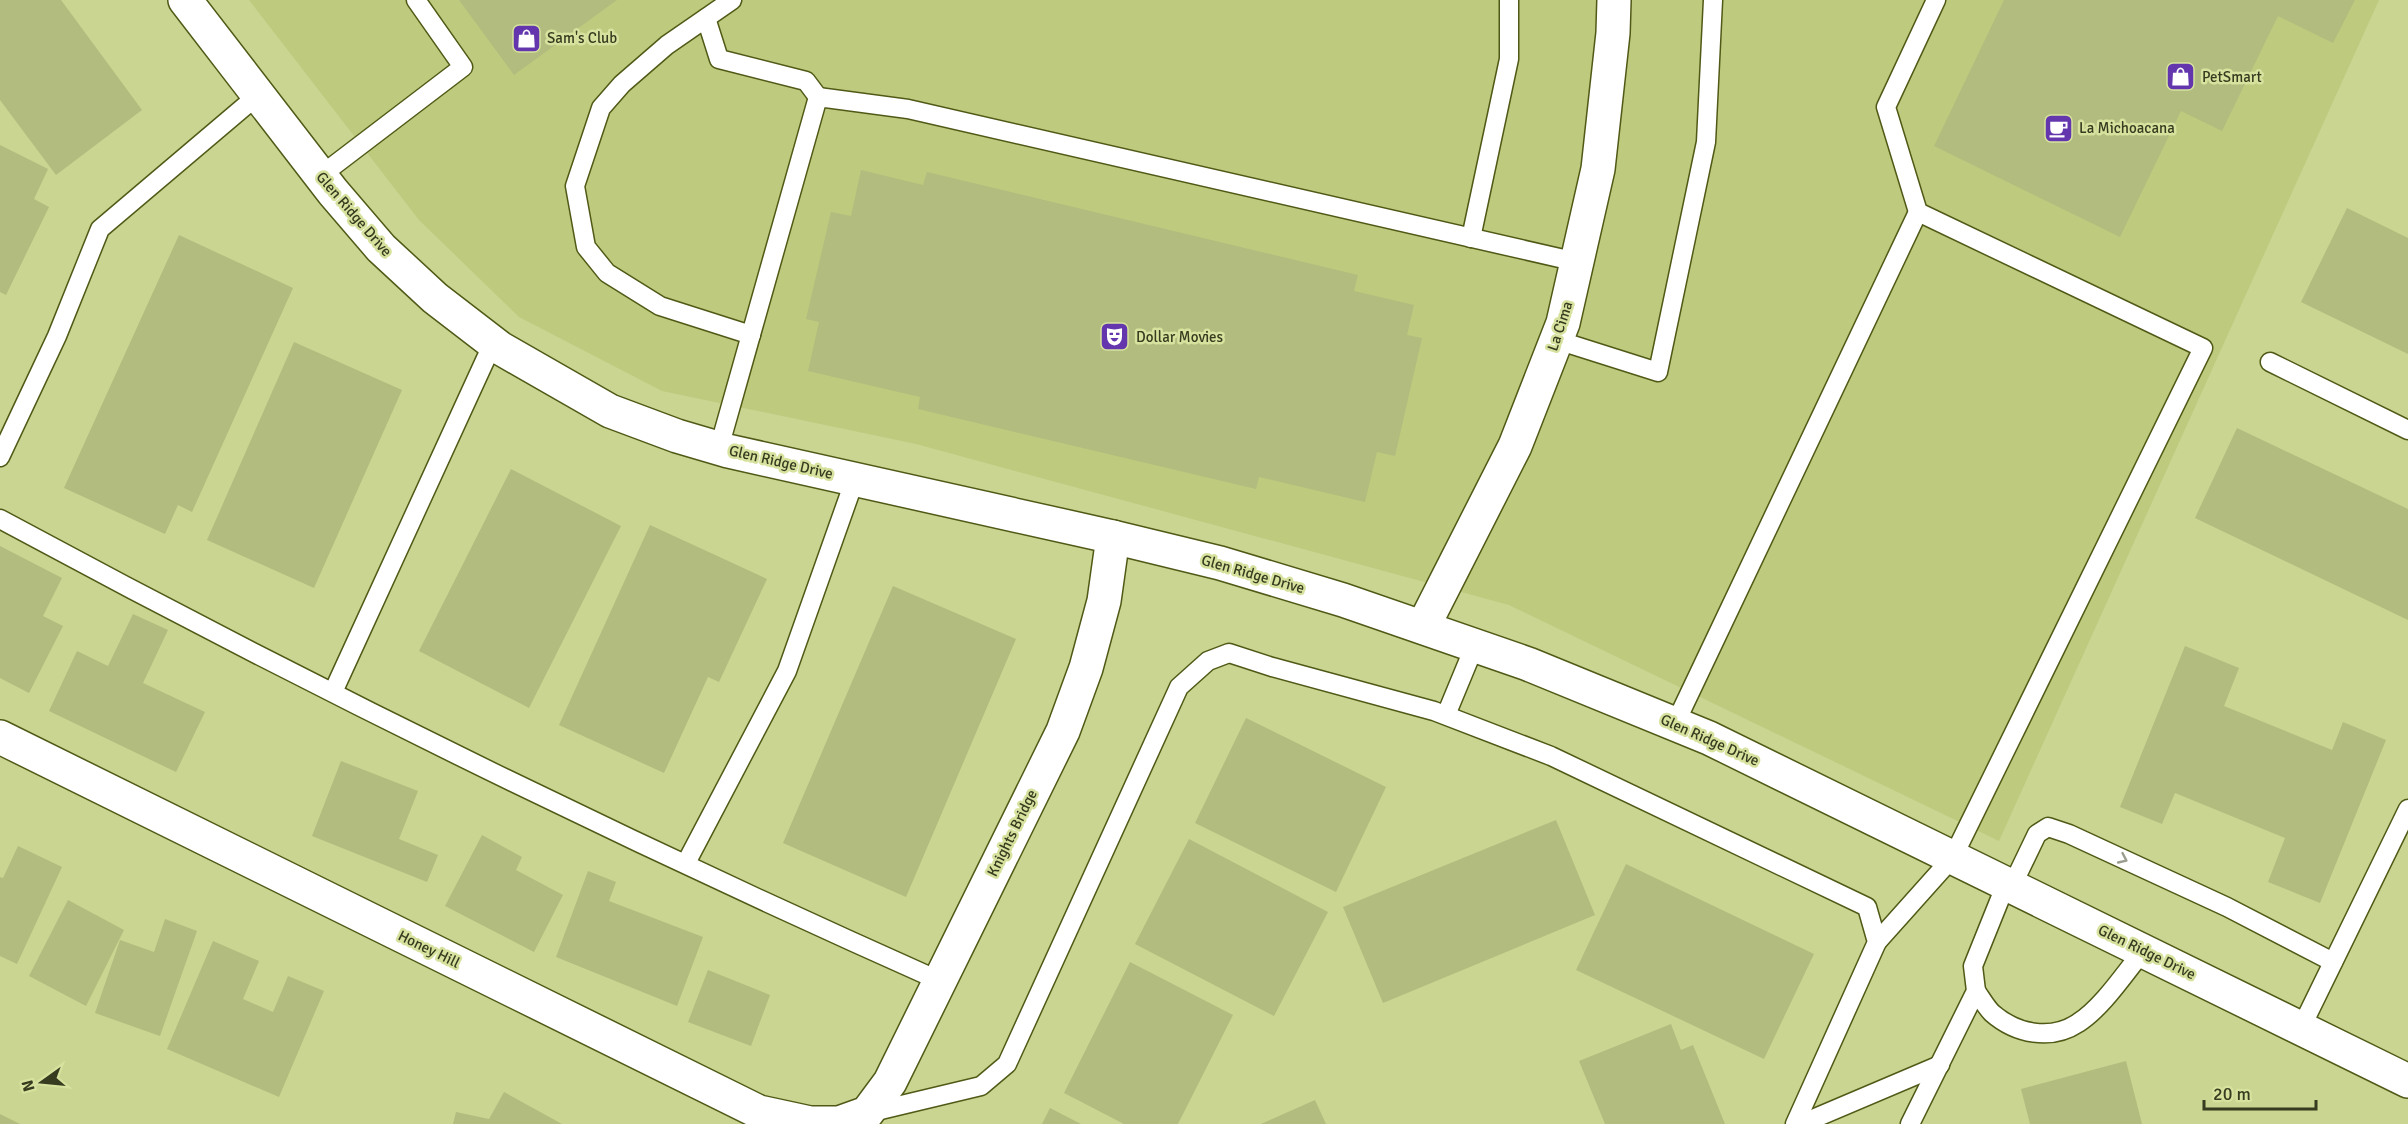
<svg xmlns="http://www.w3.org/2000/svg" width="2408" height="1124" font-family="Signika,sans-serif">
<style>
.built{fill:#beca7e}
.building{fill:#b2bc7e}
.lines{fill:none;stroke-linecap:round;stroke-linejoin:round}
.lane-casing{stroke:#515916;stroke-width:21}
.street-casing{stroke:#515916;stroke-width:36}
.lane{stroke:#fff;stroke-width:18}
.street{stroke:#fff;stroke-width:33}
.oneway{stroke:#9b9d8f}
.labels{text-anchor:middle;stroke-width:5;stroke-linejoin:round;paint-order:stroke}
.poi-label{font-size:15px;fill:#373b1f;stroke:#d6e29e;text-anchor:start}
.street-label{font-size:15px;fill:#373b1f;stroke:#d6e29e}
</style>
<rect width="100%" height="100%" fill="#c9d591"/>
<path class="built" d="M249,0H2379L1999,841L1509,605L916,444L662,391L519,317L419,220Z"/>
<g class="building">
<path d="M0,0H61L142,110L56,175L0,100Z"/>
<path d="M459,0H617L514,75Z"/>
<path d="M2004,0H2355L2333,43L2278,16L2222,131L2181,111L2120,237L1934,146Z"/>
<path d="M0,145L48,169L34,199L49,207L6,295L0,292Z"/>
<path d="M861,170L923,185L927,172L1358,275L1354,291L1414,305L1407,335L1422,338L1395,456L1377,452L1365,502L1259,477L1256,489L918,409L920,397L808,371L819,322L806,319L831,212L851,216Z"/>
<path d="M2347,208L2408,238V354L2301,302Z"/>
<path d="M179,235L293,288L192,512L178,505L165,534L64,488Z"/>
<path d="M294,342L402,390L314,588L207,540Z"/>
<path d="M2237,428L2408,509V620L2195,518Z"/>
<path d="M511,469L621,526L529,708L419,651Z"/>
<path d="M650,525L767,579L719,682L708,677L664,773L559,725Z"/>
<path d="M0,546L62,578L43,616L63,626L29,693L0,678Z"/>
<path d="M893,586L1016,639L906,897L783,843Z"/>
<path d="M133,614L168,630L143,683L205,712L176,772L49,711L77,651L108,666Z"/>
<path d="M2185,646L2239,668L2224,706L2332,750L2343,722L2386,740L2320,903L2268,882L2285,838L2175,793L2162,824L2120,807Z"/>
<path d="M1246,718L1386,787L1336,892L1195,823Z"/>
<path d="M341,761L418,791L399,839L438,855L427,882L312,836Z"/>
<path d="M1556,820L1595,915L1383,1003L1343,907Z"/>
<path d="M482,835L522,857L516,870L563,895L534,952L445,906Z"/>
<path d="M1189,839L1328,912L1274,1016L1135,944Z"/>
<path d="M18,846L62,867L17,964L0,956V877L3,878Z"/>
<path d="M1626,864L1814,954L1764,1059L1576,970Z"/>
<path d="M588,871L616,882L609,901L703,937L677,1006L556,957Z"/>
<path d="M68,900L124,930L86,1006L29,976Z"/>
<path d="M165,919L197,931L160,1036L95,1013L120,940L154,952Z"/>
<path d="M213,941L259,961L243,999L273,1012L288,976L324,991L279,1097L167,1049Z"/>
<path d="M1130,962L1233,1015L1178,1124H1124L1064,1093Z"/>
<path d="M708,970L770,995L751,1046L688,1022Z"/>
<path d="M1671,1024L1681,1050L1693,1045L1725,1124H1605L1579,1061Z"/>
<path d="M2126,1061L2142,1124H2030L2021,1089Z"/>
<path d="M504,1092L562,1124H453L456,1112L489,1119Z"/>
<path d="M1315,1100L1326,1124H1261Z"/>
<path d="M1050,1108L1081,1124H1042Z"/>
<path d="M0,1114L20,1124H0Z"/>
</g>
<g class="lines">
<defs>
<g id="lane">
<path d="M732,0L667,45L622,84L601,108L575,186L586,247L607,273L660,306L751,335"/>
<path d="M706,18L719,59L806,81L818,97"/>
<path d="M320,176L463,67L416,0"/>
<path d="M1471,238L1509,59V0"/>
<path d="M1557,340L1658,372L1706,142L1713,0"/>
<path d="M2270,362L2408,430"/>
<path d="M719,448L818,97L908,109L1577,262"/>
<path d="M0,457L57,336L100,229L258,95"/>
<path d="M0,519C307,685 621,839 940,981"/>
<path d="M333,692L493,343"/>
<path d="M1446,715L1475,645"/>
<path d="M1675,724L1918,212"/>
<path d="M686,863L787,671L855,479"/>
<path d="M2012,886L2037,834L2048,827L2069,834L2227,907L2333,962"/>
<path d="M1877,942L1953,857L2203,348L1918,212L1886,107L1936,0"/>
<path d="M1976,991C1981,998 1986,1007 1992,1013C2016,1034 2051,1041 2078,1023C2102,1008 2125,973 2143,951"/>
<path d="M2301,1028L2408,809"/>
<path d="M868,1113L981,1086L1007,1064L1179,687L1208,661L1229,653L1272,667L1434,711L1551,756L1867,907L1877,942L1795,1124"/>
<path d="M1801,1124L1940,1065"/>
<path d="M1910,1124L1976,991L1973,966L2006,884"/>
</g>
<g id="street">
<path d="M185,0L333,192L381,248L435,298L500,348L610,411L677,436L728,451L1113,537L1220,563L1343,600L1528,664L1709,738L2408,1081"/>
<path d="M1423,627L1515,446L1563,323L1598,169L1613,33L1614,0"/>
<path d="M0,737L759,1112L810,1123H839L867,1113L890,1082L1063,731L1086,668L1104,601L1113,537"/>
</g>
</defs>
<use href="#lane" class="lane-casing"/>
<use href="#street" class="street-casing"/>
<use href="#lane" class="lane"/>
<use href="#street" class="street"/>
</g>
<defs><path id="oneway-chevron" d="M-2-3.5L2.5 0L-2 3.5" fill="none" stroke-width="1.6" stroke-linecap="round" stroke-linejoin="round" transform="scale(1.5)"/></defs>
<use class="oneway" href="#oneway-chevron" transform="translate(2123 859) rotate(25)"/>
<defs>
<symbol id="shop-square" viewBox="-11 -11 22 22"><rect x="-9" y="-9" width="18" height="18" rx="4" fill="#6436ae" stroke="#d6e29e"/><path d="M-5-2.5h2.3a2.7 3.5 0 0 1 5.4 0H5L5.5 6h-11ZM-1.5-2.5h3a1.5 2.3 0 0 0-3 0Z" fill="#fff"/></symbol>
<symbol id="cafe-square" viewBox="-11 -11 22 22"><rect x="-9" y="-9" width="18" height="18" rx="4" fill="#6436ae" stroke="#d6e29e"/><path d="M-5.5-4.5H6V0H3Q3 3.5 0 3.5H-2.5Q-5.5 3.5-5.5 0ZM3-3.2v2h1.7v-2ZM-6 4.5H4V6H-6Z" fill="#fff"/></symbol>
<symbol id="theatre-square" viewBox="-11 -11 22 22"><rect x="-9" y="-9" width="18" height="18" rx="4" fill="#6436ae" stroke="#d6e29e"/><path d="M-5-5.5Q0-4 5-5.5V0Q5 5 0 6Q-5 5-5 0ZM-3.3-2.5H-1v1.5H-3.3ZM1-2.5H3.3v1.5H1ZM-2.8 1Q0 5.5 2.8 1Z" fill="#fff"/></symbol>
</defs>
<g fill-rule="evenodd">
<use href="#shop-square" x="510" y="22" width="33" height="33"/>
<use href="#shop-square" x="2164" y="60" width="33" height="33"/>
<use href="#cafe-square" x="2042" y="112" width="33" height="33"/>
<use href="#theatre-square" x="1098" y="320" width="33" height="33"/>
</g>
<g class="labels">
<g class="poi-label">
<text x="547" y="43">Sam's Club</text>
<text x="2202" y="82">PetSmart</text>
<text x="2079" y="133">La Michoacana</text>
<text x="1136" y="342">Dollar Movies</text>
</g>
<g class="street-label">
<text transform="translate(354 214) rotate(49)" y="5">Glen Ridge Drive</text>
<text transform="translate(1560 326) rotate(-72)" y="5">La Cima</text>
<text transform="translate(781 462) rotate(13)" y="5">Glen Ridge Drive</text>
<text transform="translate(1253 574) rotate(16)" y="5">Glen Ridge Drive</text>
<text transform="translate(1710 740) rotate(24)" y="5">Glen Ridge Drive</text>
<text transform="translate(1012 833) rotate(-64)" y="5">Knights Bridge</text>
<text transform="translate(429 949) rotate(26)" y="5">Honey Hill</text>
<text transform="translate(2147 952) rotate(26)" y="5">Glen Ridge Drive</text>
</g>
</g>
<g transform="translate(42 1082) rotate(255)" stroke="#d6e29e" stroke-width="4.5" paint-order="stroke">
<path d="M0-4.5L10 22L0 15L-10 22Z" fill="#373b1f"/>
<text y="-9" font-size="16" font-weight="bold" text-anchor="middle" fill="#373b1f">N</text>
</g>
<path d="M2204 1100v9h112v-9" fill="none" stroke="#373b1f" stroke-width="3"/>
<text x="2213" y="1100" font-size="18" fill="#373b1f" stroke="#d6e29e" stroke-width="4.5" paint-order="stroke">20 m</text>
</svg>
